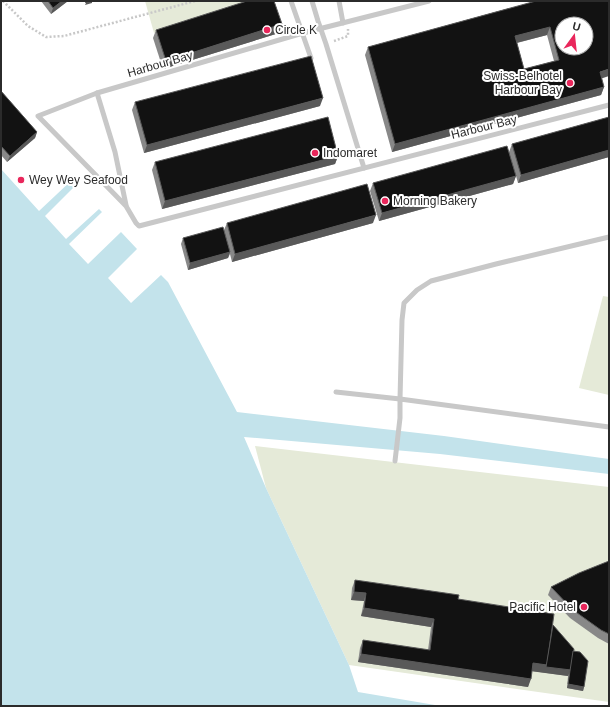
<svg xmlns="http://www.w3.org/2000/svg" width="610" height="707" font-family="Helvetica,sans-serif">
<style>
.green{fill:#e5ead8}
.water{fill:#c3e3eb}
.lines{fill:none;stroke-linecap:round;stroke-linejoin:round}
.path{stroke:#c8c8c8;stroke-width:2.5;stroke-dasharray:2 2;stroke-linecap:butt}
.service{stroke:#c8c8c8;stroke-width:5}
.wall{fill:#888;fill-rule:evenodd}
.shaded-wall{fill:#595959}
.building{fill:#121212;stroke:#595959;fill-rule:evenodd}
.poi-dot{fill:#e9265b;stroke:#fff;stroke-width:1.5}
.labels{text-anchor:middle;stroke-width:4;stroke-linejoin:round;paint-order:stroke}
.poi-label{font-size:12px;fill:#2b2b2b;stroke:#fff;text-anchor:start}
.street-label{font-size:12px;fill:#2b2b2b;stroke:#fff}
</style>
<rect width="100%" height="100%" fill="#fff"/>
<g class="green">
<path d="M145,1H247L248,5L154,33Z"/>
<path d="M603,296L609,297V395L579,388Z"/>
<path d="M255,446L609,487V702L349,665L266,488Z"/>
</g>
<path class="water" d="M1,169L39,211L73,179L77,184L45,216L66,239L99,209L102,212L69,244L88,264L121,232L137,249L108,278L131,303L161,275L168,282L237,412L444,436L609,459V474L440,454L244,437L266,488L349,665L358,692L441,706H1Z"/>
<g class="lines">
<g class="path">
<path d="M3,1L28,26L46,37L64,36L195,1"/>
<path d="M334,41L348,36V29"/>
</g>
<g class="service">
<path d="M291,1L311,58"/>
<path d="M312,1L318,21L326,44L364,168"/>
<path d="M339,1L343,23"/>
<path d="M429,1L303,33L97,93L38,116L126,206L136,223L139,226L609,105"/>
<path d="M97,93L115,152L126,205"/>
<path d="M336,392L400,399L402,320L404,303L417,290L431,281L496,264L609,237"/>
<path d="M395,461L400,418V399L609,427"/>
</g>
</g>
<g class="wall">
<path d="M41,1H68L51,14Z"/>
<path d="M536,1L604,87L601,95L392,152L365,55L368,47ZM547,35L554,61L524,69L517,43Z"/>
<path d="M282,24L279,33L163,69L153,38L156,30Z"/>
<path d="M1,91L37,132L35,138L7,162L1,155Z"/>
<path d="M135,102L320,106L144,153L132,110Z"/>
<path d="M609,117V157L518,183L516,176L513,184L379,221L370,191L373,183L509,152L512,144Z"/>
<path d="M338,156L335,164L162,209L152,170L155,162Z"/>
<path d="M227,223H373L232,262L230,254L228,258L188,270L181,244L183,238L224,230Z"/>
<path d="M609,561V644L598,638L570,618L548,595L551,587Z"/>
<path d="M355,580L458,599L553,625L573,651L584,687L583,691L567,688L568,676L532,671L528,687L358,662L360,648L363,640L428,650L431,627L361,616L364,601L351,600L352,588Z"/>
</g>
<g class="shaded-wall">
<path d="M62,1H68L51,14L53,8Z"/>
<path d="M91,1H92V3L85,5L86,3Z"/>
<path d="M282,24L279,33L163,69L166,61Z"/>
<path d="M550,27L547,35L512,44L515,36Z"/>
<path d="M609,69V76L597,80L600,72Z"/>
<path d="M604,87L601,95L392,152L395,144Z"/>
<path d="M323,98L320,106L144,153L147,145Z"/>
<path d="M37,132L35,138L7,162L10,156Z"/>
<path d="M609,150V157L518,183L521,175Z"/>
<path d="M338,156L335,164L162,209L165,201Z"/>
<path d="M516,176L513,184L379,221L382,213Z"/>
<path d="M376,215L373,223L232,262L235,254Z"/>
<path d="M230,252L228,258L188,270L190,263Z"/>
<path d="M354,592L366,593L364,601L351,600Z"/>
<path d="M364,608L434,619L431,627L361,616Z"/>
<path d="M361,654L531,679L528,687L358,662Z"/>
<path d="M533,663L547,665L571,670L568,676L530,671Z"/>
<path d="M568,684L584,687L583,691L567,688Z"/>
</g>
<g class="building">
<path d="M48,1H62L53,8Z"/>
<path d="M85,1H91L86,3Z"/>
<path d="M247,1H274L282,24L166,61L156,30Z"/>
<path d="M536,1H609V69L600,72L604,87L395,144L368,47ZM562,24H586V48H562ZM550,27L559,60L524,69L515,36Z"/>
<path d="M311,56L323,98L147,145L135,102Z"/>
<path d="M1,91L37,132L10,156L1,146Z"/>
<path d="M328,117L338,156L165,201L155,162Z"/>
<path d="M609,117V150L521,175L512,144Z"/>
<path d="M507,146L516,176L382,213L373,183Z"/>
<path d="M367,184L376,215L235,254L227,223Z"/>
<path d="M223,227L230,252L190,263L183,238Z"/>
<path d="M609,561V634L601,630L573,610L551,587L579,573Z"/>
<path d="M355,580L459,595L458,599L554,614L547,665L533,663L531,679L361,654L363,640L430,650L434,619L364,608L366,593L354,592Z"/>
<path d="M553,625L574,649L571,670L546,667Z"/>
<path d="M573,651L580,652L588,661L584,687L568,684Z"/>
</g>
<g class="poi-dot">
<circle cx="267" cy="30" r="4"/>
<circle cx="570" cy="83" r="4"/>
<circle cx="315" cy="153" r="4"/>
<circle cx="21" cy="180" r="4"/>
<circle cx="385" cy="201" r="4"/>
<circle cx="584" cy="607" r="4"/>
</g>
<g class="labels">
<g class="poi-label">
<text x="275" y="34">Circle K</text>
<text x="562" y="80" text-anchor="end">Swiss-Belhotel<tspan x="562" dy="14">Harbour Bay</tspan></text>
<text x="323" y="157">Indomaret</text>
<text x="29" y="184">Wey Wey Seafood</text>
<text x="393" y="205">Morning Bakery</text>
<text x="576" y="611" text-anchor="end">Pacific Hotel</text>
</g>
<g class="street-label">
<text transform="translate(160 64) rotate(-16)" y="4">Harbour Bay</text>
<text transform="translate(484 127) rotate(-14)" y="4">Harbour Bay</text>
</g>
</g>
<rect width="610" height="707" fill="none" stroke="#2b2b2b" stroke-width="4"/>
<g transform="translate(574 36) rotate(15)"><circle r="19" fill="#ffffff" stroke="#aaaaaa"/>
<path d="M0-3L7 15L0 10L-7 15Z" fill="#e9265b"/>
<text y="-6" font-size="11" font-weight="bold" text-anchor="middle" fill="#2b2b2b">U</text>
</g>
</svg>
